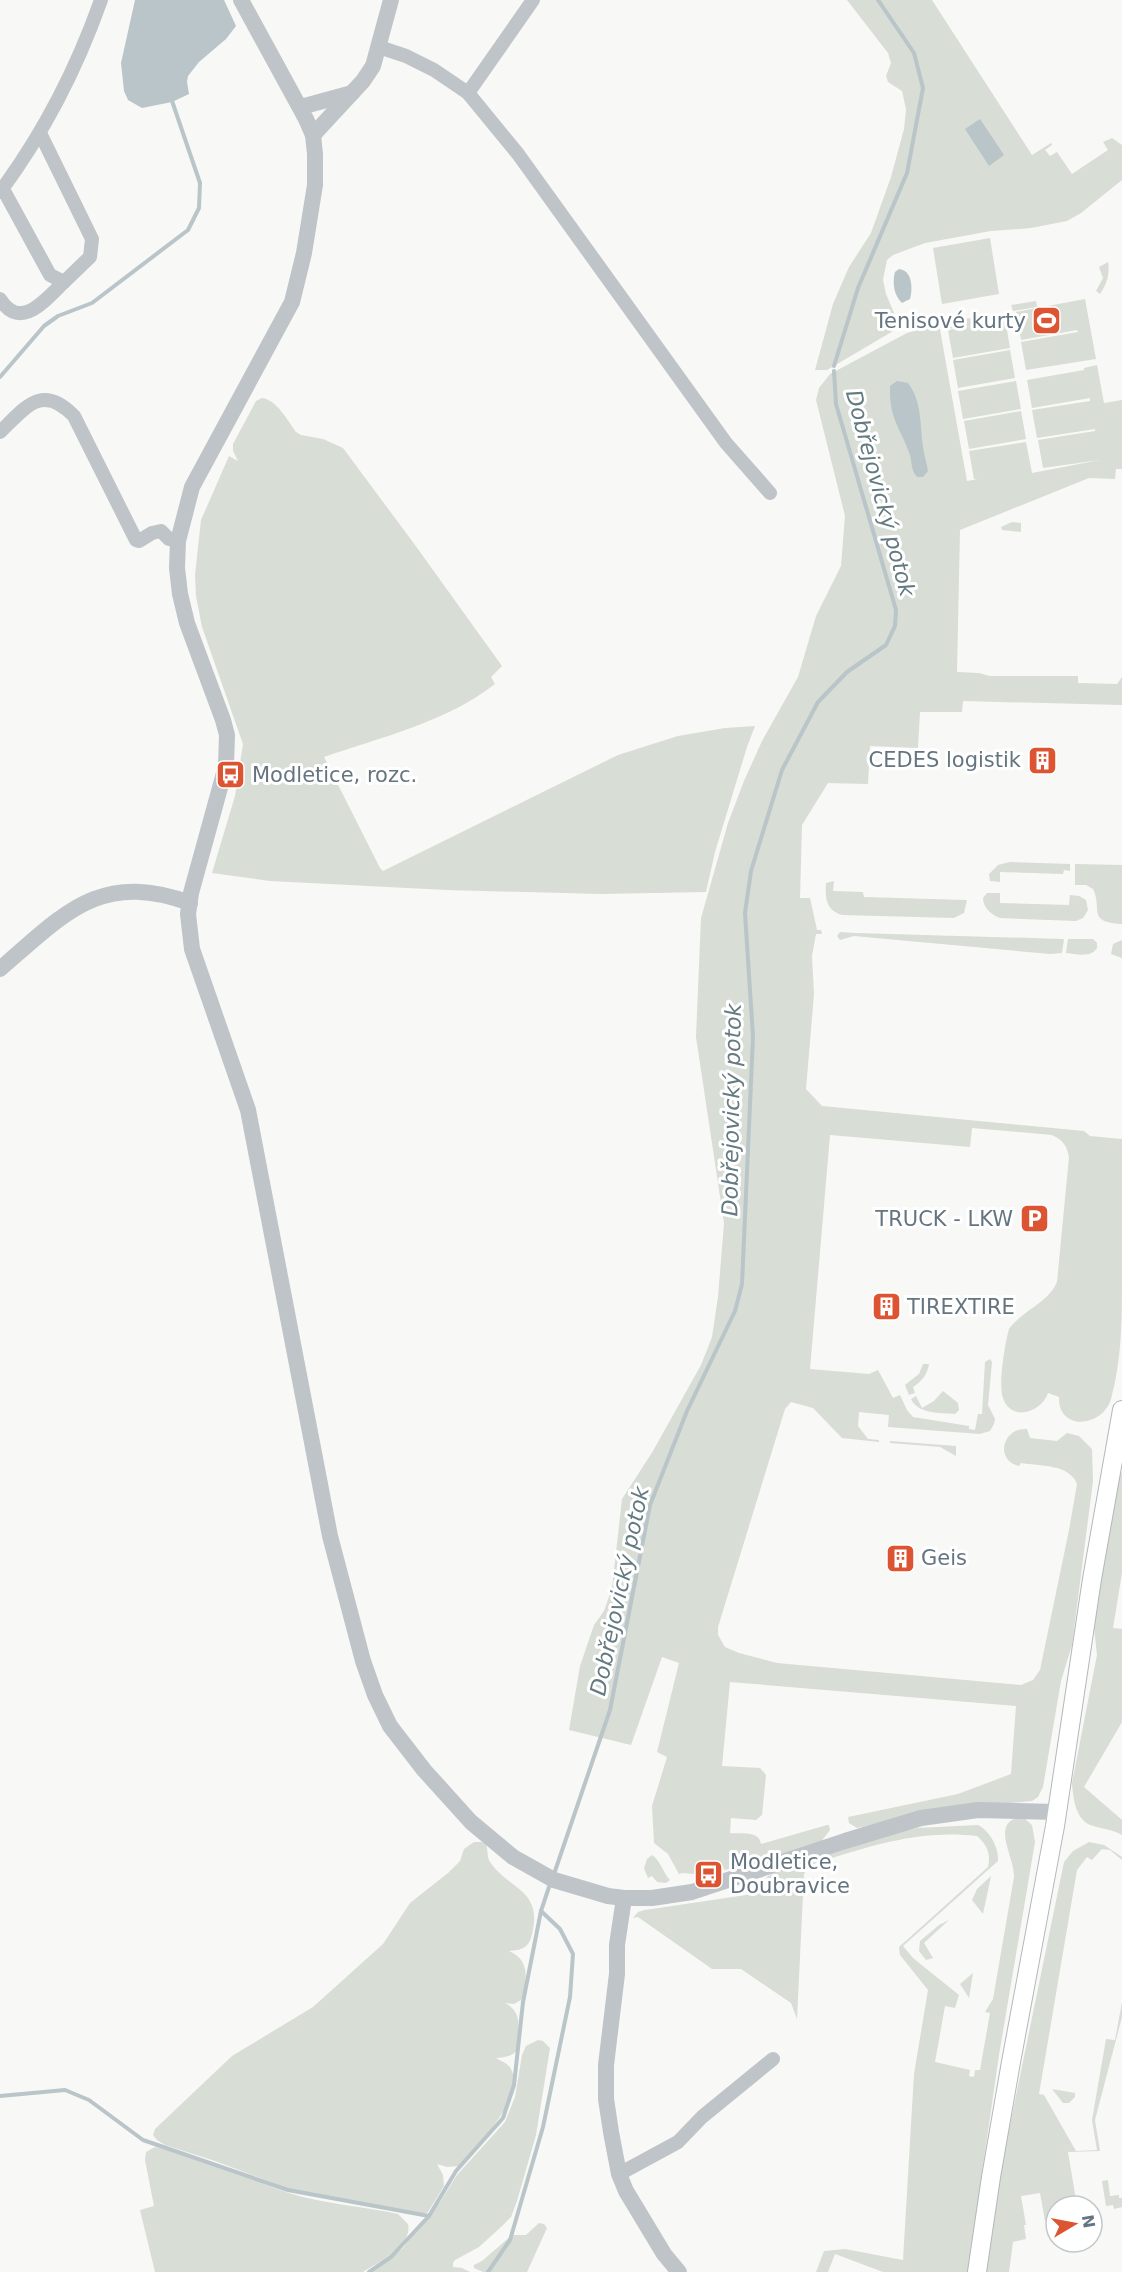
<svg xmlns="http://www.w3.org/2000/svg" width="1122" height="2272" font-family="'DejaVu Sans',sans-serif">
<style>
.green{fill:#d8ddd5}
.water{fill:#b9c5c9}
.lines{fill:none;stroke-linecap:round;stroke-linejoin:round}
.stream{stroke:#b9c5c9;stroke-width:4}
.secondary-casing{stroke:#b2b8bc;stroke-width:20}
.minor{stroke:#bfc4c8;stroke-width:14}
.tertiary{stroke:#bfc4c8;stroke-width:16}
.secondary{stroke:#fff;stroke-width:18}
.labels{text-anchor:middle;stroke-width:6;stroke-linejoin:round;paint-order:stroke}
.poi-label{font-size:21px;fill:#657580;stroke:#fff;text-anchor:start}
.water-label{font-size:22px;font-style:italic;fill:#647a81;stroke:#fff}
</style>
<rect width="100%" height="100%" fill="#f8f8f6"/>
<g class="green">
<path d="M847,0H932L1032,155L1051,143L1052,145L1045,150L1050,156L1057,152L1072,174L1108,150L1103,142L1112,138L1122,145V180L1081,213L1067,221L1031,228L991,231L925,243L893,255L887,260L883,280L886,294L900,327L827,370H815L833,304L849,267L871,233L891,177L904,129L906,109L902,91L888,82L886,76L891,63L888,53Z"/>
<path d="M990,238L999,294L942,304L933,248Z"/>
<path d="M1108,262C1110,274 1107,284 1100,294L1096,291L1103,278L1099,267Z"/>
<path d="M1085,299L1096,359L1026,370L1021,342L1078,332L1077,330L1021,340L1016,312Z"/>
<path d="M1036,301L1037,307L1013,311L1011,305Z"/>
<path d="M1004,313L1010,348L953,358L948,330L971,326L947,329L945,322Z"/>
<path d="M939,324L967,481L978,479H974L969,451L1026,442L1032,473L1100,460L1043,468L1038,440L1095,431V429L1037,438L1032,410L1090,401V398L1032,408L1027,380L1084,370V368L1097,365L1104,403L1122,400V469H1116L1115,479L1089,478L960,530L957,672L979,673L990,676H1078V683L1117,684L1122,677V705L963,701L962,712H920L918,748L870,746L868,784L828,783L802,825L800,898H810L817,930H821L822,934H816L812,956L814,994L806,1089L822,1106L1084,1131L1090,1136L1122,1139C1122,1185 1122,1230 1122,1276C1122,1318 1122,1359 1111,1399C1103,1427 1058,1432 1059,1397L1048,1393C1041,1413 1011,1422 1003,1398C998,1385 1005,1343 1009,1329C1022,1311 1049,1302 1057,1282L1069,1157C1067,1146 1063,1140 1052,1135L972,1128L970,1147L830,1135L810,1369L869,1374L878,1370L893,1398L900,1395L907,1410L913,1417L969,1426V1429L975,1430L978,1414H982L985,1362L990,1359L992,1362L988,1405L995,1419L994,1424L990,1431L980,1434L888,1427L889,1415L859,1412L858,1426L868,1439L879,1440V1442L842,1438L813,1408L791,1402L785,1409L718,1627V1635L725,1647L739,1653L777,1663L1021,1685L1033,1680L1040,1670L1069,1530L1077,1484C1070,1464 1039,1466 1021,1463L1019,1466C994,1460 1003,1427 1027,1429L1030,1438L1057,1441L1067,1433L1079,1436L1092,1449L1093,1481L1072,1645L1061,1681L1043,1787L1038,1797L1032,1801L988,1805L857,1828L849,1823L848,1817L958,1794L1011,1774L1016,1706L730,1682L722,1766L760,1768L766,1775L762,1815L756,1820L731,1818L730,1833C741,1834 759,1830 761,1844L827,1825H829L830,1830L820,1843L752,1865L724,1870L723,1866L714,1869L712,1866L705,1868L706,1872L694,1874L682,1873L679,1874L668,1854L654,1843L652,1806L667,1757L657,1752L679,1663L662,1657L631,1745L569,1730L580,1666L594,1625L604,1611L612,1588L622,1499L653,1451L701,1365L712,1337L718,1297L724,1223L696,1037L701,918L728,823L744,781L762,741L798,677L816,616L841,566L845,516L816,400L819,388L830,374L907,333Z"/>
<path d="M1010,350L1015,378L958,388L953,360Z"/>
<path d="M1016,381L1021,409L963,419L958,391Z"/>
<path d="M262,398C277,400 288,421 296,432L301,435L323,439L343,448L415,545L502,666L491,677L495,684C446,722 382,737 324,757L380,868L383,871L618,755L678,736L725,728L755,726L747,747L715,852L706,892L600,894L447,890L270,881L212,873L235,796L243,744L202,627L196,596L195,575L201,520L229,456L238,461L233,451V444L256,401Z"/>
<path d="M1021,411L1026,439L969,449L964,421Z"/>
<path d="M1012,522L1021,523V532L1002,530L1001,527Z"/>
<path d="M1010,862L1070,864V871L1064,870L1063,874L1000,872V882L990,881L989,874L998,865Z"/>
<path d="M1075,864L1122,865V924C1086,922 1103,909 1093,889L1086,885H1075Z"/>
<path d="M834,881L833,891L863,892L864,897L967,900L964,913L954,918L842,915C826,910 825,898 826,883Z"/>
<path d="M987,893H1000V903L1069,905L1070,895L1079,896L1086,900L1088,910L1083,918L1076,921L1000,918C992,915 983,908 983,898Z"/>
<path d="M840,932L855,933L1064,939L1062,953L1050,954L854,936L840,940L837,936Z"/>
<path d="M1068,939H1093L1097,943V948C1091,958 1077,954 1066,953Z"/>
<path d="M1122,940V958L1111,954L1113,944Z"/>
<path d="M923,1364H929C927,1375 922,1381 913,1387L915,1393L909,1395L905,1385L919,1374Z"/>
<path d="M943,1391L958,1403L959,1410L955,1414C940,1413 918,1414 911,1399L916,1396L922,1408L934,1401Z"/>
<path d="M890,1441L956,1446V1456L940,1447L890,1443Z"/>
<path d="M1122,1472V1573L1113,1628L1122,1629V1722L1084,1787L1122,1820V1835C1112,1829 1101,1829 1090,1825C1075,1818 1073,1797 1072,1783L1097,1655L1094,1628L1107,1541L1117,1481Z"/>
<path d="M1016,1818H1024L1032,1825L1035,1842L999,2055L970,2256V2272H883L835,2254L828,2272H816L824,2251L845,2249L903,2260L914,2074L928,1990L900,1955L899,1947L988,1867C991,1853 987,1845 977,1836C917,1829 867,1847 810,1865L804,1874L797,2019L791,2003L741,1969H712L638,1917L633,1918L638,1912L645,1910L753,1894L760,1891L767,1877L777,1870L891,1834L917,1828L978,1825C990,1831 999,1848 998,1861L903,1946L913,1958L959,1995L955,2008L945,2006L935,2062L970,2070L969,2076L974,2077L975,2070H980L990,2013L985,2012L993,1999L1014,1877C1015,1858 992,1827 1016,1818Z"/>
<path d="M474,1842H482L486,1844C488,1850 487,1857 490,1862C509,1890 543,1889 532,1934C529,1948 522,1950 509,1951C531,1960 527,1982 521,2000L514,2004L505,2003C524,2012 518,2032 517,2050C512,2057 504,2057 496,2058C501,2061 508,2063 511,2069C526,2098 476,2146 459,2166L447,2167L437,2164L443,2175L444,2186L428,2212L423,2215H416L292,2190L215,2161L165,2145L157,2140L153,2135L155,2129L232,2056L313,2007L383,1944L410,1903L448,1873L460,1861L464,1849Z"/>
<path d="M1089,1842L1104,1845L1122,1857V1860L1110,1850L1102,1849L1092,1860L1087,1857L1077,1870L1039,2094L1044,2095L1076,2151L1097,2150L1092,2120L1106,2039L1115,2040L1122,2002V2017L1095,2120L1100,2151L1068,2152L1077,2206H1056V2219L1045,2221L1040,2193L1021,2196L1026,2225H1024L1026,2239L1013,2242L1009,2272H984L1004,2154L1064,1862L1073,1851Z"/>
<path d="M652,1855C661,1861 663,1873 670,1880L666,1883L657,1882L652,1876L648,1878L644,1868L647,1859Z"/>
<path d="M991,1876L983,1914L972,1900L977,1889Z"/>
<path d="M949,1920L924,1943L933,1958L926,1960L919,1951L920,1941L939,1925Z"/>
<path d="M973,1973L969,1998L960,1984Z"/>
<path d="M538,2040L543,2041L550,2048L536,2135L517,2201L511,2217L501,2227L479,2247L455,2260L453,2263V2267L462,2268L470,2272H371L403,2248L440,2202L457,2175L505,2122L515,2097L522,2055L526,2046Z"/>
<path d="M1052,2089L1075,2093V2097L1069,2103H1063Z"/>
<path d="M155,2147C202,2156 244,2178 289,2193C322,2204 363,2206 398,2214L408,2224C413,2246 379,2262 363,2272H155L140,2210L154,2206L145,2160L146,2152Z"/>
<path d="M1108,2180L1110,2196L1119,2195V2198H1122V2207L1114,2209L1113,2205L1106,2206L1102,2181Z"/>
<path d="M539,2223L544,2224L547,2228L527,2272H483L474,2268V2265L482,2261L512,2235H526Z"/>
</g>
<g class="water">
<path d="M135,0H224L236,26L226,39L199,62L188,76L187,82L189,94L172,102L142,108L128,100L124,91L121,63Z"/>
<path d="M980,119L1004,155L989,166L965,129Z"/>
<path d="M899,269C912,270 913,288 910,299L902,303C894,296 892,282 895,272Z"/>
<path d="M897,381L908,383C922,401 920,425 923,447C924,456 927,463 928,471L923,477H917C911,471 912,462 910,455C900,426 889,420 890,386Z"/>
</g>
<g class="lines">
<g class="stream">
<path d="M834,366L858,288L907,173L923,88L914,53L878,0"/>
<path d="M0,377L44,326L58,316L92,303L188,230L199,208L200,183L171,98"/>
<path d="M554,1874L610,1710L650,1505L687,1411L735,1311L742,1284L753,1037L745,913L751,871L782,770L818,702L847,672L886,645L895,626L896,610L836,404L834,371"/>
<path d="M0,2096L65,2090L89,2100L143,2140L288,2190L429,2216L456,2171L503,2118L514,2085L523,2002L541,1911L550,1884"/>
<path d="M369,2272L391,2257L429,2216"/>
<path d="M488,2272L510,2240L543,2127L570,1997L573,1954L560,1929L541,1911"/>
</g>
<defs>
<path id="secondary" d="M977,2272L991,2177L1011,2062L1055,1826L1092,1579L1122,1410"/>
</defs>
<use href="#secondary" class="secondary-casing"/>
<g class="minor">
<path d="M379,47L406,56L434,70L468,93L518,154L726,443L770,493"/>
<path d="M468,93L533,0"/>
<path d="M3,189L50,275L64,282L90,257L92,239L40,133"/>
<path d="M0,192C43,134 77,68 101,0"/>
<path d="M0,299C21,332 46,299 64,282"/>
<path d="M0,432C26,407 42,383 74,416L136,540L139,541L152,533L161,531L169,539L178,541"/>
<path d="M619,2174L678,2142L702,2117L773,2059"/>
</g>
<g class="tertiary">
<path d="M241,0L306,119L313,135L315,154V185L304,253L292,302L192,487L178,541L177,568L180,594L187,623L223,720L227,735L226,766L191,893L188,914L192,949L248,1110L330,1536L363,1661L375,1695L390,1726L424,1770L471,1822L513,1857L554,1880L608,1896L624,1898H652L692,1892L845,1841L921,1818L978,1810L1057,1812"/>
<path d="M301,107L352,93"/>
<path d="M313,135L363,81L373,66L391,0"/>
<path d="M0,969C64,914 100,870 190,903"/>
<path d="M624,1898L617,1945V1974L606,2065V2099L611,2132L619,2174L626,2191L664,2254L679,2272"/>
</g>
<use href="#secondary" class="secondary"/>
</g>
<defs>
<symbol id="stadium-square" viewBox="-11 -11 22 22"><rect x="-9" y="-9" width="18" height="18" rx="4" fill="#dc5432" stroke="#fff"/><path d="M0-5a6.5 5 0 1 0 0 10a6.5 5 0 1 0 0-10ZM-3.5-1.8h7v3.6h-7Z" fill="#fff"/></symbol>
<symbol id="building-square" viewBox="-11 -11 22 22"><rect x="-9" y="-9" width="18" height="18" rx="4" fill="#dc5432" stroke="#fff"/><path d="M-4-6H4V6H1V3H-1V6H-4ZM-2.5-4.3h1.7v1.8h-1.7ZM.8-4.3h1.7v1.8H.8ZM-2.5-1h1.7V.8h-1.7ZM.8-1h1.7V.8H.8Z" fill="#fff"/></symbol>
<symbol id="bus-square" viewBox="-11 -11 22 22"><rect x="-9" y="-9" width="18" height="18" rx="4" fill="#dc5432" stroke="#fff"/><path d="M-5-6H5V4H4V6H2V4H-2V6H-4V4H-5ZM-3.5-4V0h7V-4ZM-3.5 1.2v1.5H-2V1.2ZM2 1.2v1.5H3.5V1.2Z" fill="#fff"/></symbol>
<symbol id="parking-square" viewBox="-11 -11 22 22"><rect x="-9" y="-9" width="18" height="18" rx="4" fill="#dc5432" stroke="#fff"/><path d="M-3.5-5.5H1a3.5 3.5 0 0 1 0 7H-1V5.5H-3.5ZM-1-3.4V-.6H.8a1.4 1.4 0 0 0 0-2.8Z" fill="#fff"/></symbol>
</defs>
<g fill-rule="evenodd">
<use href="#stadium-square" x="1030" y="304" width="33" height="33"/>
<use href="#building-square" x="1026" y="744" width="33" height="33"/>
<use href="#bus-square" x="214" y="758" width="33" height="33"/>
<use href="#parking-square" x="1018" y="1202" width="33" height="33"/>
<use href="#building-square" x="870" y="1290" width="33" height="33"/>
<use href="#building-square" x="884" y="1542" width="33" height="33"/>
<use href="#bus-square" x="692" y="1858" width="33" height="33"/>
</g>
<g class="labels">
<g class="poi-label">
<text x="1026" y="328" text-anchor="end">Tenisové kurty</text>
<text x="1021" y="767" text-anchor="end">CEDES logistik</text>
<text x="252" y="782">Modletice, rozc.</text>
<text x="1013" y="1226" text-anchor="end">TRUCK - LKW</text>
<text x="907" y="1314">TIREXTIRE</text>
<text x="921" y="1565">Geis</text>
<text x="730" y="1869">Modletice,<tspan x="730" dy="24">Doubravice</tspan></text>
</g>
<g class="water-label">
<text transform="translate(881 493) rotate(75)" y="8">Dobřejovický potok</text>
<text transform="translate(731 1110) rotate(-89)" y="8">Dobřejovický potok</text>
<text transform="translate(619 1591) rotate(-78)" y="8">Dobřejovický potok</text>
</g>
</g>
<g transform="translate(1074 2224) rotate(80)"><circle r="28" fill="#ffffff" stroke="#c1c8cc" stroke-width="1.5"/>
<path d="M0-4.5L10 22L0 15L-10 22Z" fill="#dc5432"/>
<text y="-9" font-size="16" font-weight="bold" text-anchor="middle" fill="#657580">N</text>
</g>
</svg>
